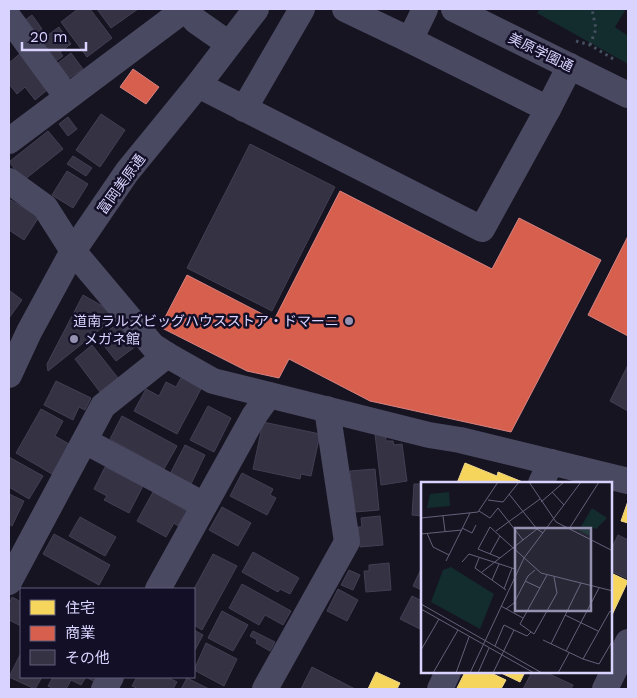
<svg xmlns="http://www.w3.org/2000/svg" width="637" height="698" font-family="'Work Sans','Noto Sans JP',sans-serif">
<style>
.green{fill:#132c2d}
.homes{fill:#f6d55c;stroke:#edd58d}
.shops{fill:#d6604d;stroke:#d78382}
.building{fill:#343243;stroke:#433f54}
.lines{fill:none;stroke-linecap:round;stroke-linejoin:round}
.path{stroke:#44505f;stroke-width:3;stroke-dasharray:2.5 4;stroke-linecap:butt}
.minor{stroke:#4a4962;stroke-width:26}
.poi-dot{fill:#9591b1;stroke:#130f26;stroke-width:2}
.labels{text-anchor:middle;stroke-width:5;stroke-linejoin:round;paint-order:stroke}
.street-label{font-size:14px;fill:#d9d4ff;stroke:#130f26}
.poi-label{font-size:14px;fill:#d9d4ff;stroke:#130f26;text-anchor:end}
.inset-road{fill:none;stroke:#64617a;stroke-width:1}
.view{fill:#9591b1;fill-opacity:0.15;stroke:#9591b1;stroke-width:2.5}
.inset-edge{fill:none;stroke:#d9d4ff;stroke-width:2.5}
</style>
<rect width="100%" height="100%" fill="#161421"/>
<path class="green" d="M540,9H626L615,27L628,36V64L537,13Z"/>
<g class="homes">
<path d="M465,463L497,476L498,472L525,483H457Z"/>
<path d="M628,501V523L621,521Z"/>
<path d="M611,573L628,581L612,615L611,614Z"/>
<path d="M376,672L400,683L397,689H368Z"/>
<path d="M465,672H489L506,680L501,689H459L457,688Z"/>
<path d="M499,672H525L520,682Z"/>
</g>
<g class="shops">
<path d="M133,69L159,87L146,104L120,87Z"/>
<path d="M340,191L492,269L519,218L601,260L511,432L370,401L289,359L279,378L247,371L160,327L187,275L274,320Z"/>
<path d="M628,236V336L588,315Z"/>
</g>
<g class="building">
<path d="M78,9H90L112,38L87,57L61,22Z"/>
<path d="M97,9H138L111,28Z"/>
<path d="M32,15L42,29L34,35L24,21Z"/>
<path d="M59,27L71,44L60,52L63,56L52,64L37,43Z"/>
<path d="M22,52L52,86L35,100L25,87L17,94L9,84V63Z"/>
<path d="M71,53L83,69L69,78L58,63Z"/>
<path d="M101,114L125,130L100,167L76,150Z"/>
<path d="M68,117L77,129L68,136L59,124Z"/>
<path d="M48,131L63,149L24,180L9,162Z"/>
<path d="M250,144L335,187L272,311L187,268Z"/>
<path d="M73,156L92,168L86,176L67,164Z"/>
<path d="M67,171L88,184L73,208L52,195Z"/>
<path d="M9,199L39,217L24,240L9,230Z"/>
<path d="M10,291L22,300L9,318V293Z"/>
<path d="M83,295L118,315L48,371L47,364Z"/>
<path d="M119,323L136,346L116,361L98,338Z"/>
<path d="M92,345L118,378L100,392L75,359Z"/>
<path d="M628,365V411L610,401Z"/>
<path d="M182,376L202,387L177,434L134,411L146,389L159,396L166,382L176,387Z"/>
<path d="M56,381L91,398L85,410L79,407L73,420L44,405Z"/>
<path d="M208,406L231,418L214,452L190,440Z"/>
<path d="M41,409L63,421L55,436L69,444L52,474L16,453Z"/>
<path d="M122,416L177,446L164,469L110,439Z"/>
<path d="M263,422L320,434L311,476L301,474L300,479L253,469Z"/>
<path d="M385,432L386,441H393L394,445L402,444L407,481L381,485L375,434Z"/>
<path d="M185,445L205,455L191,484L170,474Z"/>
<path d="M9,457L43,476L29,499L9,487Z"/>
<path d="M105,467L143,486L129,513L104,500L107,496L94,489Z"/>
<path d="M375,469L379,510L355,512L350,471Z"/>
<path d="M242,473L273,489L270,495L276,498L267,515L230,496Z"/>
<path d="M414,484H422V516L412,515Z"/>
<path d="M153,492L187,511L178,526L174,523L166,537L137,521Z"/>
<path d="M9,494L24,501L12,526L9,524Z"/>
<path d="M222,507L251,523L238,546L209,530Z"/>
<path d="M380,516L383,545L360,547L358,527H362L361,518Z"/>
<path d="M80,517L116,537L105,556L69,536Z"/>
<path d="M54,534L110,565L99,585L43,554Z"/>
<path d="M618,535L628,540V579L611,571V550Z"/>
<path d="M253,552L299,578L290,594L280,589L278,592L242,572Z"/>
<path d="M213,554L237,566L202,630L194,625V589Z"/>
<path d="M389,563L391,590L366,592L364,571H369V565Z"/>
<path d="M422,567V590L413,586Z"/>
<path d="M349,570L360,575L353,590L341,585Z"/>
<path d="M242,584L291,611L283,625L265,615L259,625L229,608Z"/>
<path d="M338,589L358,600L347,621L327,611Z"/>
<path d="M412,596L422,601V630L400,619Z"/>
<path d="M12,597L21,602V626L9,620V604Z"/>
<path d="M222,611L248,625L233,651L208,638Z"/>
<path d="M194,630L203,635L194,652Z"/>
<path d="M253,631L275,642L270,651L256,643L257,640L250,636Z"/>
<path d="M206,643L237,659L224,686L194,670Z"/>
<path d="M21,653V677H42L35,689L9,677Z"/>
<path d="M312,667L355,689H301Z"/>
<path d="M532,672H545L573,685L571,689H523Z"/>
<path d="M53,677H98L95,682L86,677L81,685L71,680L66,689H54L48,686Z"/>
<path d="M137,677H167L177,682L173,689H139L132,686Z"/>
<path d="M187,678L209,689H181Z"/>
</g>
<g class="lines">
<g class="path">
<path d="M576,41L590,45L615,60"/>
<path d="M590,45L596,29L592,9"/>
</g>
<g class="minor">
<path d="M345,9L410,40"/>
<path d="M425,9L410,40L548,109L570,66"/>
<path d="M454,9L628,95"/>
<path d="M9,18L67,97"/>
<path d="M198,85L482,229L548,109"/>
<path d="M244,109L302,9"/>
<path d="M9,141L185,9L196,21L229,44"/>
<path d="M9,181L45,207L73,251L153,346L167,355L213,381L429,435L460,440L628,481"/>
<path d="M9,375L29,332L73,251L127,172L198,85L256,9"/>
<path d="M85,441L204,505"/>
<path d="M541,483L551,462"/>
<path d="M9,582L103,406L167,355"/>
<path d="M158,589L254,416L269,395"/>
<path d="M104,689L111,677"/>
<path d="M265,689L347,542L327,409"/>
<path d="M440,689L448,672"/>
<path d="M605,689L628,642"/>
</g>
</g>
<g class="poi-dot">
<circle cx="349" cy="321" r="5"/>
<circle cx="74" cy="339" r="5"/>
</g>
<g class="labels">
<g class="street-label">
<text transform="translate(541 52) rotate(26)" y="5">美原学園通</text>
<text transform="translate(121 184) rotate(-54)" y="5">富岡美原通</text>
</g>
<g class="poi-label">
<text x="339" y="326">道南ラルズビッグハウスストア・ドマーニ</text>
<text x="84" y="344" text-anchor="start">メガネ館</text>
</g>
</g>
<g transform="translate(421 482)">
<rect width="191" height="191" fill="#161421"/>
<path d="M28,10L29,24L6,26L9,12ZM171,26L186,36L175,47L170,45L168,49L171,55L158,48ZM30,85L73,112L59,147L10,120L22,88Z" fill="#132c2d"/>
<path class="inset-road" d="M108,0L135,40L192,69M131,10L143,23M88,12L116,47M67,18L82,20L98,0M120,20L143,0M58,29L69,36L77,26L102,58M22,34L24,49M0,36L57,30L77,0M41,46L51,51L55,43M148,47L178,0M75,49L119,17M6,51L12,65L28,73M0,52L41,48M69,72L79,54M58,76L54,86L85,108M79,76L57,67L69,45L120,91L192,109M25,79L49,31M41,80L48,72L94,87M61,90L116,47L122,51M126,93L99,142L113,152L136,111L133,95M71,98L78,82M104,99L119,106M83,107L91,86M0,122L121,191M80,124L102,136M0,127L113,191M85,127L93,121L107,94L114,88M144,133L177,149M122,158L162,177L189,129L192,131M130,162L160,101M74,164L83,143L93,148M0,168L18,137M145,169L178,106M162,177L178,182L192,158M12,191L37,148M35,191L48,155M49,191L103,76L160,0M57,191L68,166M72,191L93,148L106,154L110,150M137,191L148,171"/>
<path class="view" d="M94,46H170V129H94Z"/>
<rect width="191" height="191" class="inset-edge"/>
</g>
<rect width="637" height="698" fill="none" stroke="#d9d4ff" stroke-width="20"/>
<rect x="20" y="588" width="175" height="90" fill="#130f26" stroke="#625e7d"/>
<rect x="30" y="600" width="25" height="15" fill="#f6d55c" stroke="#625e7d"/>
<text x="65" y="613" font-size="15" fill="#d9d4ff">住宅</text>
<rect x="30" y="626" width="25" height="15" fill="#d6604d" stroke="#625e7d"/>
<text x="65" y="638" font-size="15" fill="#d9d4ff">商業</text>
<rect x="30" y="650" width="25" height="15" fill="#343243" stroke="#625e7d"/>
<text x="65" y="663" font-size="15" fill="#d9d4ff">その他</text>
<path d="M22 42v8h64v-8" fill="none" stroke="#d9d4ff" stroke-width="2.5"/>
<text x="30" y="42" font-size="15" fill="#d9d4ff" stroke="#130f26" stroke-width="4" paint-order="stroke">20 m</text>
</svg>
